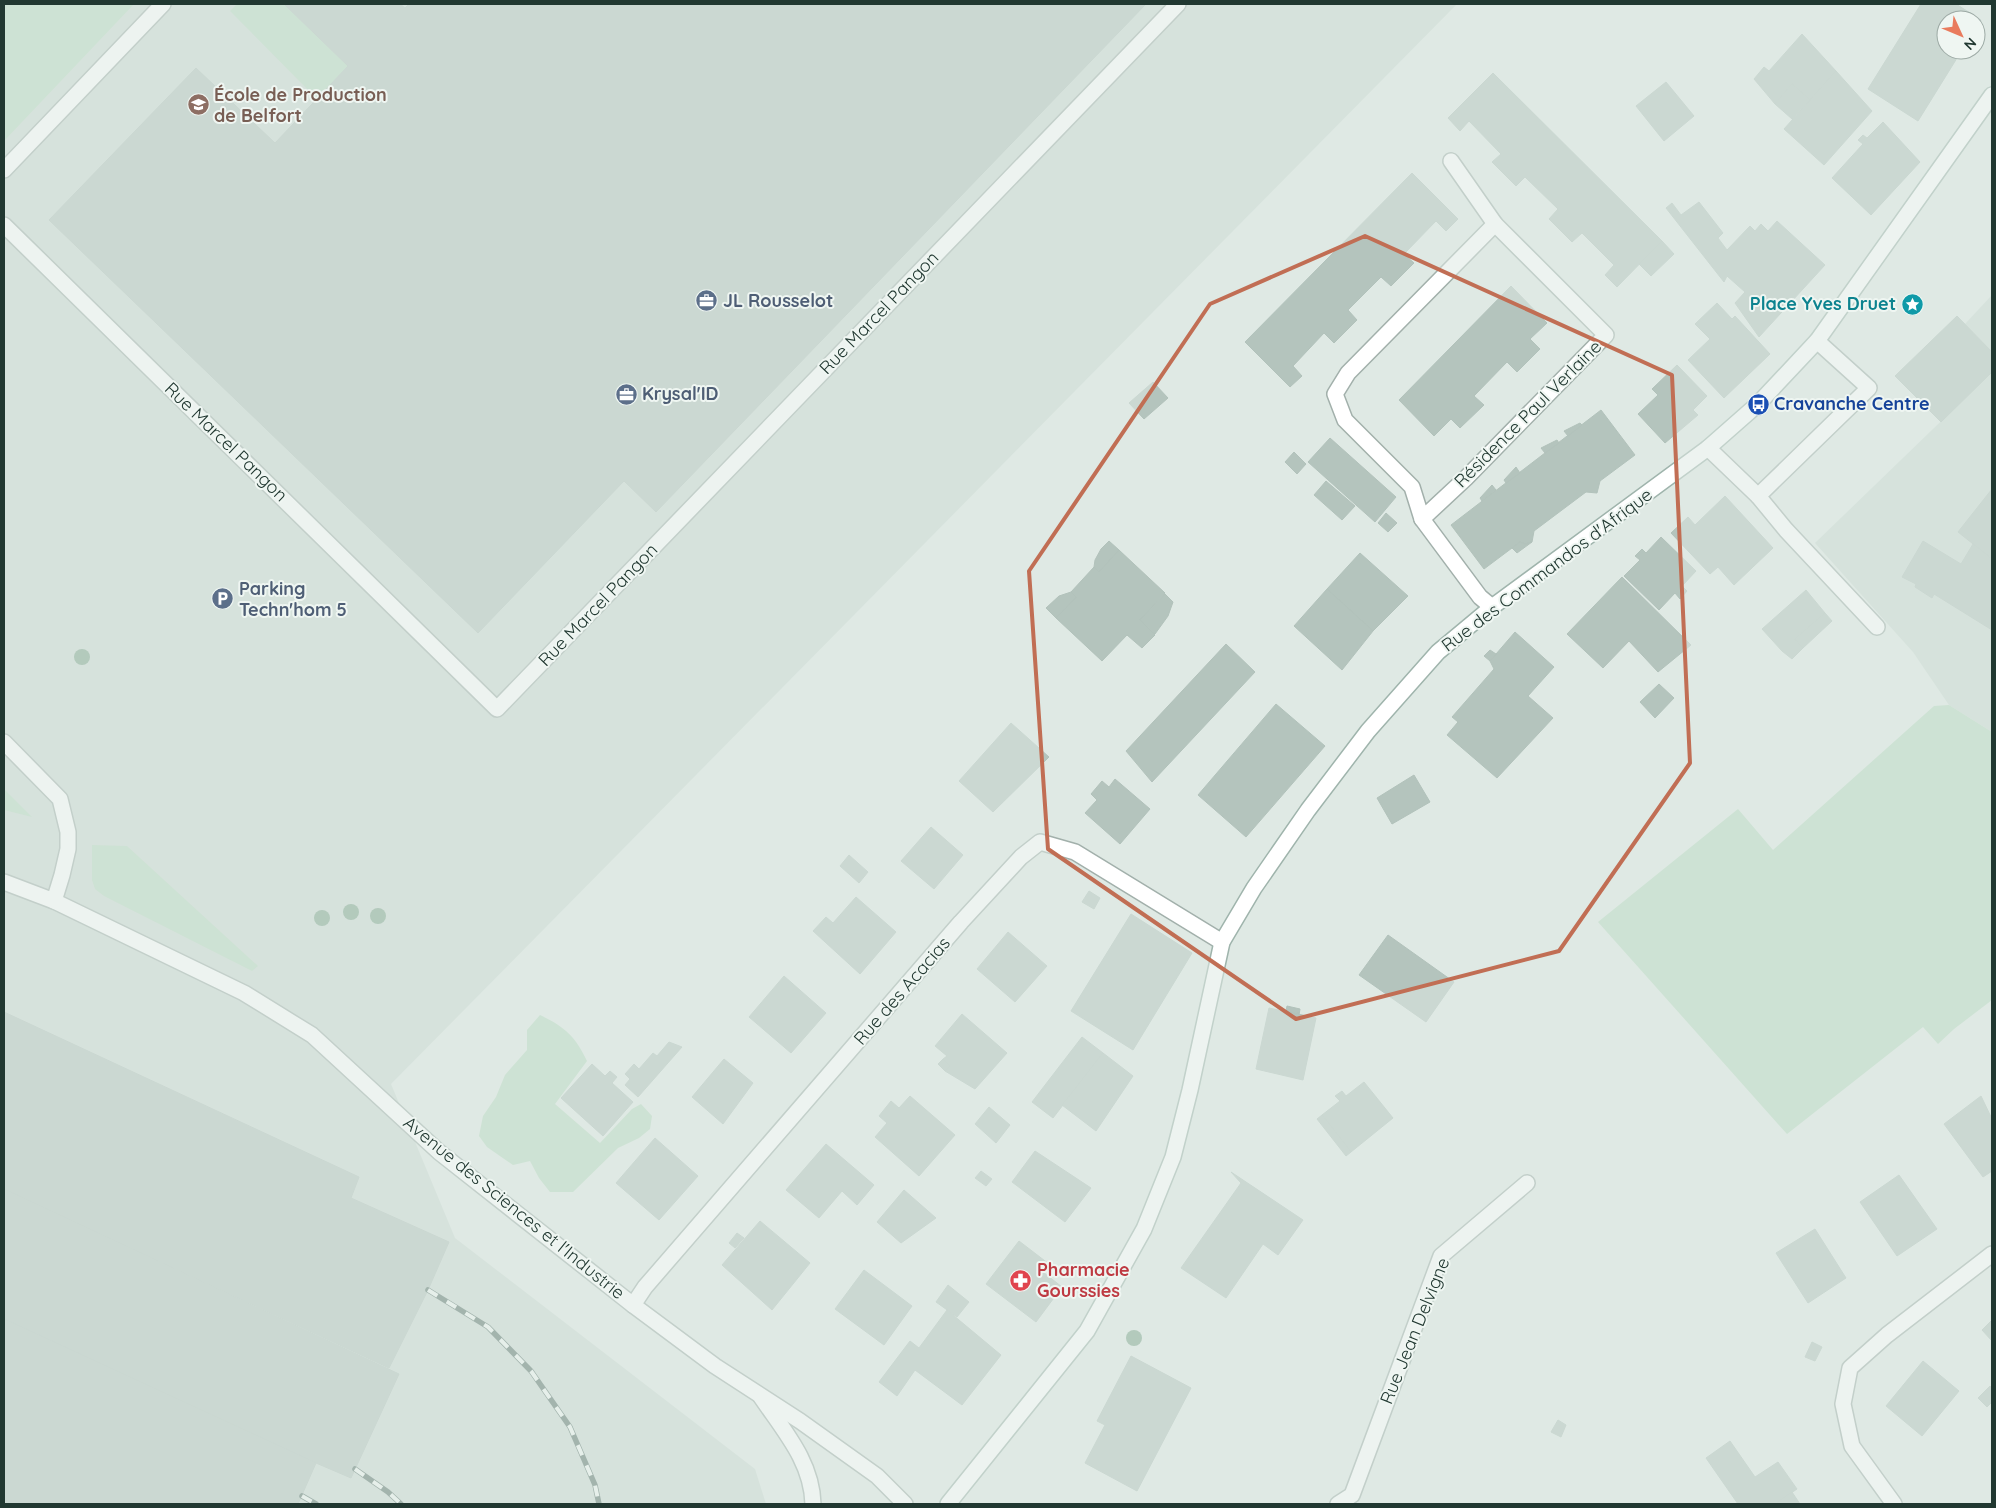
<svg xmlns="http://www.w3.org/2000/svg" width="1996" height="1508" font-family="Quicksand,sans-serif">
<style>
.built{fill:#cdd9d3}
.green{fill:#b9d9c0}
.building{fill:#b4c4bd;stroke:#b2c2bb}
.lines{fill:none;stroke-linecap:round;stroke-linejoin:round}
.service-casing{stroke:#a2b0ab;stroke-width:18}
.minor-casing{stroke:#a2b0ab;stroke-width:18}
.tertiary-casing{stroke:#a2b0ab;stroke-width:18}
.secondary-casing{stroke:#9fb4ac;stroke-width:18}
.service{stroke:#fff;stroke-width:15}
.minor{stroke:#fff;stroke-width:15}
.tertiary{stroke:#fff;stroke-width:15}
.secondary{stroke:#fff;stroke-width:15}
.rail-casing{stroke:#5b746c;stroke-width:5.5}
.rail{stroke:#eff6f2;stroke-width:4;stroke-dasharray:11;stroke-linecap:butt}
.tree{fill:#7ea48c}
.marked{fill:none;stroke:#c16e54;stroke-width:4;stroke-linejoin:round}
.labels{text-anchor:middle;stroke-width:4;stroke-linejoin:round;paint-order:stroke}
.education-label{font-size:18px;font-weight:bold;fill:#785e54;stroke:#eff6f2;text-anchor:start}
.service-label{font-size:18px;font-weight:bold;fill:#4e5e75;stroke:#eff6f2;text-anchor:start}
.culture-label{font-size:18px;font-weight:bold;fill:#0d838f;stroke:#eff6f2;text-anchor:end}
.street-label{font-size:18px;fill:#213831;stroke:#eff6f2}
.transit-label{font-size:18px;font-weight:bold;fill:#164399;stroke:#eff6f2;text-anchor:start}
.health-label{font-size:18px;font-weight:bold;fill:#be3a42;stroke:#eff6f2;text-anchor:start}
</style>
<rect width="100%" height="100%" fill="#dfe9e4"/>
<g class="built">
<path d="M4,4H1457L391,1084L455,1238L755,1469L766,1504H4Z"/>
<path d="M1992,295V352L1965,324Z"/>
<path d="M1992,372V732L1949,705L1913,652L1815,543Z"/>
</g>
<g class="green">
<path d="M4,4H134L4,141Z"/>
<path d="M237,4H284L348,66L317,99L230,11Z"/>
<path d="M1949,705L1992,732V1000L1954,1029L1938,1044L1923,1027L1787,1134L1598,922L1738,809L1773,850L1934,706Z"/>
<path d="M4,789L32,817L4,810Z"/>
<path d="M92,845L127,846L258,966L252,971L104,896L95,889L92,880Z"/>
<path d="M540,1015C565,1027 575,1036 587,1061L555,1104L600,1143L632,1109L641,1104L652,1116L650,1129L639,1138L618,1148L573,1192H550L539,1178L530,1161L513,1165L487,1147L479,1136L483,1116L496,1097L505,1075L527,1050V1030Z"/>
</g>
<g class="building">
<path d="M284,4H400L405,8L409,4H1146L656,512L624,481L478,633L49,220L196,68L275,143L348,66Z"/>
<path d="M1921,4H1956L1981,20L1976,28V20H1946V50H1962L1918,121L1868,89Z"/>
<path d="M1802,34L1836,71L1810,100L1792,84L1775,104L1754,79L1764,67L1769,71Z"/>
<path d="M1836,71L1872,111L1824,165L1784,129Z"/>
<path d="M1493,73L1662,241L1617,287L1605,275L1614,265L1582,233L1572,242L1549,219L1558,209L1525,177L1516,186L1492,162L1501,154L1469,121L1460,131L1448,118Z"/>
<path d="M1666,82L1694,116L1664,141L1636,106Z"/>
<path d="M1792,84L1810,100L1792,119L1775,104Z"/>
<path d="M1883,122L1920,162L1871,215L1832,178L1863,144L1858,140L1863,135L1867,138Z"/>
<path d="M1412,173L1458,219L1446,231L1436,221L1404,254L1414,263L1391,286L1381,277L1348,310L1357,320L1334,343L1324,333L1293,366L1302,376L1290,387L1245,342Z"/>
<path d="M1699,202L1723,233L1718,238L1727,250L1750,226L1755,231L1761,224L1768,231L1777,221L1825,265L1759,337L1735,303L1745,292L1727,276L1724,282L1666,208L1672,203L1681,215Z"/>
<path d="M1662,241L1674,254L1651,276L1639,264Z"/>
<path d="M1511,286L1547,323L1530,339L1540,349L1517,372L1507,362L1474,396L1484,405L1460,428L1451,419L1434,436L1399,400Z"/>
<path d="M1717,303L1732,319L1735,316L1770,354L1724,398L1688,360L1710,339L1695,324Z"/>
<path d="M1957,316L1992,352V372L1941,422L1895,376Z"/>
<path d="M1677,365L1707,396L1693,410L1698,415L1665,443L1638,414L1658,395L1652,389Z"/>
<path d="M1153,382L1168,398L1144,419L1129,403Z"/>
<path d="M1601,410L1635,455L1600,481L1597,493L1586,492L1534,531L1532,542L1525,544L1520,542L1484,569L1451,525Z"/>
<path d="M1580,423L1582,425L1568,436L1564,431Z"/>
<path d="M1330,438L1396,497L1375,522L1308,462Z"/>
<path d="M1557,440L1559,443L1545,453L1541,448Z"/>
<path d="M1294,452L1306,464L1297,474L1285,462Z"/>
<path d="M1516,467L1520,473L1506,483L1504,480Z"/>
<path d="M1326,481L1355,506L1342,520L1314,495Z"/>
<path d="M1492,485L1496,490L1482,501L1480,498Z"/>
<path d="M1992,489V559L1958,532Z"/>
<path d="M1725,496L1773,548L1734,585L1718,567L1710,574L1671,533L1688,517L1695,525Z"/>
<path d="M1386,513L1397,523L1388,532L1378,523Z"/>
<path d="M1661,537L1696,571L1682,586L1687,591L1680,599L1675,593L1659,610L1624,576L1640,560L1635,556L1642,549L1646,553Z"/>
<path d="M1109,541L1119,550L1099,572L1094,567L1095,560L1101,549Z"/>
<path d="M1923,541L1961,564L1973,544L1992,559V630L1934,594L1932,598L1915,587L1916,584L1902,577Z"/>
<path d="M1520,542L1525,544L1532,542L1517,553L1512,548Z"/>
<path d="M1119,550L1165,593L1140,620L1155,635L1142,648L1127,635L1102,661L1056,618L1076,597L1071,592L1094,567L1099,572Z"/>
<path d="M1360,553L1408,596L1373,631L1327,589Z"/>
<path d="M1622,577L1691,645L1658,672L1629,641L1603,668L1567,634Z"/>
<path d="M1327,589L1373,631L1342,670L1294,626Z"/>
<path d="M1806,590L1825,613L1795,639L1803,648L1792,659L1782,651L1762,629Z"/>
<path d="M1071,592L1076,597L1056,618L1046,608L1059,596Z"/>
<path d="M1165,594L1173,602L1168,616L1155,634L1140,620Z"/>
<path d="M1825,613L1832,621L1803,648L1795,639Z"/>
<path d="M1515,632L1554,667L1528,696L1553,718L1497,778L1447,735L1458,722L1452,717L1494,669L1490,661Z"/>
<path d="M1226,644L1255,672L1152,782L1126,751Z"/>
<path d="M1490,650L1496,654L1490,661L1484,656Z"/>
<path d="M1659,684L1674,698L1655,718L1640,702Z"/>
<path d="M1276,704L1325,746L1246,837L1198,795Z"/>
<path d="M1011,723L1049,757L993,812L959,781Z"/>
<path d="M1414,775L1430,802L1392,824L1377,798Z"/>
<path d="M1115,779L1150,809L1120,844L1085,813L1097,800L1091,794L1102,781L1109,787Z"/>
<path d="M931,827L963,855L934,889L901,861Z"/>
<path d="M849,855L868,872L859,883L840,866Z"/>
<path d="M1089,891L1100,898L1094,909L1082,902Z"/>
<path d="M856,897L896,932L860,974L813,931L826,917L833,923Z"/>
<path d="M1131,914L1192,953L1133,1050L1071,1011Z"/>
<path d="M1008,932L1047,966L1015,1002L977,969Z"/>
<path d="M1388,935L1454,982L1426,1022L1359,975Z"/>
<path d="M784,976L826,1013L791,1053L749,1017Z"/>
<path d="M1287,1006L1300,1009L1299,1015L1298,1012L1297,1014L1286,1011Z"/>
<path d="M1269,1008L1297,1014L1298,1012V1014L1316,1018L1303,1080L1256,1069Z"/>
<path d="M4,1012L359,1177L351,1198L449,1242L428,1290L389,1368L4,1189Z"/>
<path d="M962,1014L1007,1053L975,1089L945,1071L950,1066L943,1059L947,1056L935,1046Z"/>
<path d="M1082,1037L1103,1053L1053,1118L1032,1102Z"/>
<path d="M669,1042L682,1047L638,1097L625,1085L630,1079L625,1074L634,1064L639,1069L653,1053L657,1056Z"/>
<path d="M1103,1053L1133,1076L1096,1131L1062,1105Z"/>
<path d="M724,1059L753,1083L723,1124L692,1097Z"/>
<path d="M943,1059L950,1066L945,1071L938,1064Z"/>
<path d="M592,1064L605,1076L610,1071L617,1077L612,1083L633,1102L603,1136L561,1098Z"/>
<path d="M1364,1082L1393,1118L1351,1152L1322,1115L1340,1101L1335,1096L1342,1091L1346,1096Z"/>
<path d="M910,1096L955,1135L919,1176L875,1137L887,1123L879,1116L891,1101L899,1108Z"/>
<path d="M1981,1096L1992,1119V1171L1983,1177L1944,1124Z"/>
<path d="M989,1107L1010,1125L996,1143L975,1124Z"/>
<path d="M1322,1115L1351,1152L1346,1156L1317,1119Z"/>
<path d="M655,1138L698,1176L659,1220L616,1183Z"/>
<path d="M826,1144L874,1185L857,1205L842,1191L819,1218L786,1190Z"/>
<path d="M1035,1151L1091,1188L1065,1222L1012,1182Z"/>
<path d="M981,1171L992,1179L986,1186L975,1178Z"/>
<path d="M1231,1172L1303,1220L1278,1255L1263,1244L1226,1298L1181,1268L1241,1183Z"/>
<path d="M1899,1175L1937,1229L1897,1256L1860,1202Z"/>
<path d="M4,1189L399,1374L351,1478L316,1463L4,1319Z"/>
<path d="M904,1190L936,1218L901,1243L877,1222Z"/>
<path d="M760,1221L810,1263L772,1310L722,1265Z"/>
<path d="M1815,1229L1846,1278L1808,1303L1776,1253Z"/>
<path d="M737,1233L744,1238L735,1248L729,1243Z"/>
<path d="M1019,1241L1049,1264L1043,1272L1062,1287L1036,1322L986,1284Z"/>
<path d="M864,1270L912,1306L884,1345L835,1309Z"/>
<path d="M948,1285L969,1302L957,1317L936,1302Z"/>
<path d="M947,1310L1001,1355L962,1405L915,1370L897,1396L879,1382L910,1341L919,1348Z"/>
<path d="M4,1319L316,1463L298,1504H4Z"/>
<path d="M1992,1320V1341L1982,1330Z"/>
<path d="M1812,1342L1822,1347L1815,1361L1805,1357Z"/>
<path d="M1131,1356L1191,1388L1137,1491L1085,1463L1105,1425L1097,1421Z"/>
<path d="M1923,1361L1959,1391L1922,1436L1886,1406Z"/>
<path d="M1990,1386L1992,1389V1402L1987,1407L1978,1398Z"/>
<path d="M1558,1420L1566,1425L1561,1437L1551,1432Z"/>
<path d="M1730,1441L1755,1477L1778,1462L1797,1489L1775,1504H1738L1706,1458Z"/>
<path d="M1792,1492L1800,1504H1775Z"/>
</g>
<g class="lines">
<defs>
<g id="service">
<path d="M4,170L163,4"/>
<path d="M4,225L497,709L1178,4"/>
<path d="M1708,448L1758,496L1869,388L1817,341"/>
<path d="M1758,496L1786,530L1877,627"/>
<path d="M1338,1504L1352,1495L1441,1256L1527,1183"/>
</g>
<g id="minor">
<path d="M1451,161L1495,224"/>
<path d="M1495,224L1606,335L1466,478L1422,519L1412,487L1345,420L1335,394L1348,373Z"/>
<path d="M1422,519L1480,597L1492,607"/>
<path d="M4,742L60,799L68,832V849L62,875L54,901"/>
<path d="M633,1305L645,1287L961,922L1021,857L1040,842L1075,852L1222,942"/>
<path d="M761,1397C784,1431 812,1462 813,1504"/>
<path d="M1894,1504L1852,1446L1843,1404L1850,1368L1887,1335L1992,1254"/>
</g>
<path id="tertiary" d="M4,882L54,901L244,993L312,1035L439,1152L633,1305L715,1366L800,1421L877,1476L905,1504"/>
<path id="secondary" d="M948,1504L1087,1331L1144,1229L1173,1157L1190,1090L1222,942L1254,888L1308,810L1368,731L1438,652L1492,607L1708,448L1758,404L1817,341L1992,95"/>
</defs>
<use href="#service" class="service-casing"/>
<use href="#minor" class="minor-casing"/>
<use href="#tertiary" class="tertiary-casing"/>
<use href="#secondary" class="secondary-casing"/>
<use href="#service" class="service"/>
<use href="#minor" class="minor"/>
<use href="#tertiary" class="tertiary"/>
<use href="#secondary" class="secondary"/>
<defs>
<g id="rail">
<path d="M428,1290L488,1327L531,1371L570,1427L595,1485L599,1504"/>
<path d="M355,1469L388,1492L401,1504"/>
<path d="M302,1496L316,1504"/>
</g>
</defs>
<use href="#rail" class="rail-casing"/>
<use href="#rail" class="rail"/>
</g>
<g class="tree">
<circle cx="82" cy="657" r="8"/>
<circle cx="351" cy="912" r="8"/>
<circle cx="378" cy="916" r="8"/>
<circle cx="322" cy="918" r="8"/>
<circle cx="1134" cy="1338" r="8"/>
</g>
<path d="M0 0H1996V1508H0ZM1365,236L1672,375L1690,763L1559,951L1296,1019L1048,849L1029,571L1210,304Z" fill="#dfe9e4" fill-opacity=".55" fill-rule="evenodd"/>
<path class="marked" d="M1365,236L1672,375L1690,763L1559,951L1296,1019L1048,849L1029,571L1210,304Z"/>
<defs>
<symbol id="school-disc" viewBox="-11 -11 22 22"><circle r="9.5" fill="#8d6e63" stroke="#eff6f2"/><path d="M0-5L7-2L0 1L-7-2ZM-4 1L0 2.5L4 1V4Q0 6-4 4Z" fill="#fff"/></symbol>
<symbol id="office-disc" viewBox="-11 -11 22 22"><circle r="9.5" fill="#5c6f8a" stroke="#eff6f2"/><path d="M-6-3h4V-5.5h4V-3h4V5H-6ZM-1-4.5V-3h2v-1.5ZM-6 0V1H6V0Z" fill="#fff"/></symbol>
<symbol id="sight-disc" viewBox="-11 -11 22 22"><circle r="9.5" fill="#0f9aa8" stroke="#eff6f2"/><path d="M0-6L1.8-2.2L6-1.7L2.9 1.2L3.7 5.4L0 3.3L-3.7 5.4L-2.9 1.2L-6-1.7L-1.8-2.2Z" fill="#fff"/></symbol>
<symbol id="bus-disc" viewBox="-11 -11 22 22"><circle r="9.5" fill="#1a4fb4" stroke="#eff6f2"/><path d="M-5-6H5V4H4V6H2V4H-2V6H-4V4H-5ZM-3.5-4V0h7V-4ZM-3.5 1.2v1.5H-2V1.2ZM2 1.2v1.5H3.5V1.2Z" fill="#fff"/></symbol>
<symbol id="parking-disc" viewBox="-11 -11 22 22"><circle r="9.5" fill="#5c6f8a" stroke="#eff6f2"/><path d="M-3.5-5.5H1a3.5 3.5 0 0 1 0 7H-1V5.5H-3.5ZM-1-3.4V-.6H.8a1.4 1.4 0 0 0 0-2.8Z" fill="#fff"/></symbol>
<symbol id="pharmacy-disc" viewBox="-11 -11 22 22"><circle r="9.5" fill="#e0444e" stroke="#eff6f2"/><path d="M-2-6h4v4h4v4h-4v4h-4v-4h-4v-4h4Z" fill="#fff"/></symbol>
</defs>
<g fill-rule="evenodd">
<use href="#school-disc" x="186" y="92" width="25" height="25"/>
<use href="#office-disc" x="694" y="288" width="25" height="25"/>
<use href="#sight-disc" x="1900" y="292" width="25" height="25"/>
<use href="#office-disc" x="614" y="382" width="25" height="25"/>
<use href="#bus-disc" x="1746" y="392" width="25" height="25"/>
<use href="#parking-disc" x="210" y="586" width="25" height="25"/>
<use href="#pharmacy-disc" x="1008" y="1268" width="25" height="25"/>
</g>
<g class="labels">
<g class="education-label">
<text x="214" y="101">École de Production<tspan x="214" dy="21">de Belfort</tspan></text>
</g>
<g class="service-label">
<text x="723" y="307">JL Rousselot</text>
<text x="642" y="400">Krysal'ID</text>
<text x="239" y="595">Parking<tspan x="239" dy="21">Techn'hom 5</tspan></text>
</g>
<g class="culture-label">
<text x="1896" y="310">Place Yves Druet</text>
</g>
<g class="street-label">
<text transform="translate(879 313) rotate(-46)" y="6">Rue Marcel Pangon</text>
<text transform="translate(1528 414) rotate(-45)" y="6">Résidence Paul Verlaine</text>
<text transform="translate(226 442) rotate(44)" y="6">Rue Marcel Pangon</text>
<text transform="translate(1547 570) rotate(-37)" y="6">Rue des Commandos d'Afrique</text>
<text transform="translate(598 605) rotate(-46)" y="6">Rue Marcel Pangon</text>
<text transform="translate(902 991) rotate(-49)" y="6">Rue des Acacias</text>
<text transform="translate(514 1208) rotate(39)" y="6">Avenue des Sciences et l'Industrie</text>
<text transform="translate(1415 1331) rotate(-68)" y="6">Rue Jean Delvigne</text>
</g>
<g class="transit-label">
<text x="1774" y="410">Cravanche Centre</text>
</g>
<g class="health-label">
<text x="1037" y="1276">Pharmacie<tspan x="1037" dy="21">Gourssies</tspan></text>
</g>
</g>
<rect width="1996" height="1508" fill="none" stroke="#213831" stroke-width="10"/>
<g transform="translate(1961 35) rotate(134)"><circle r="24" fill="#eff6f2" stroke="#9daaa5"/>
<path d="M0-4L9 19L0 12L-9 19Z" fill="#e97b5d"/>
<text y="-8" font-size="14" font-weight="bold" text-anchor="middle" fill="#213831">N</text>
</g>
</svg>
